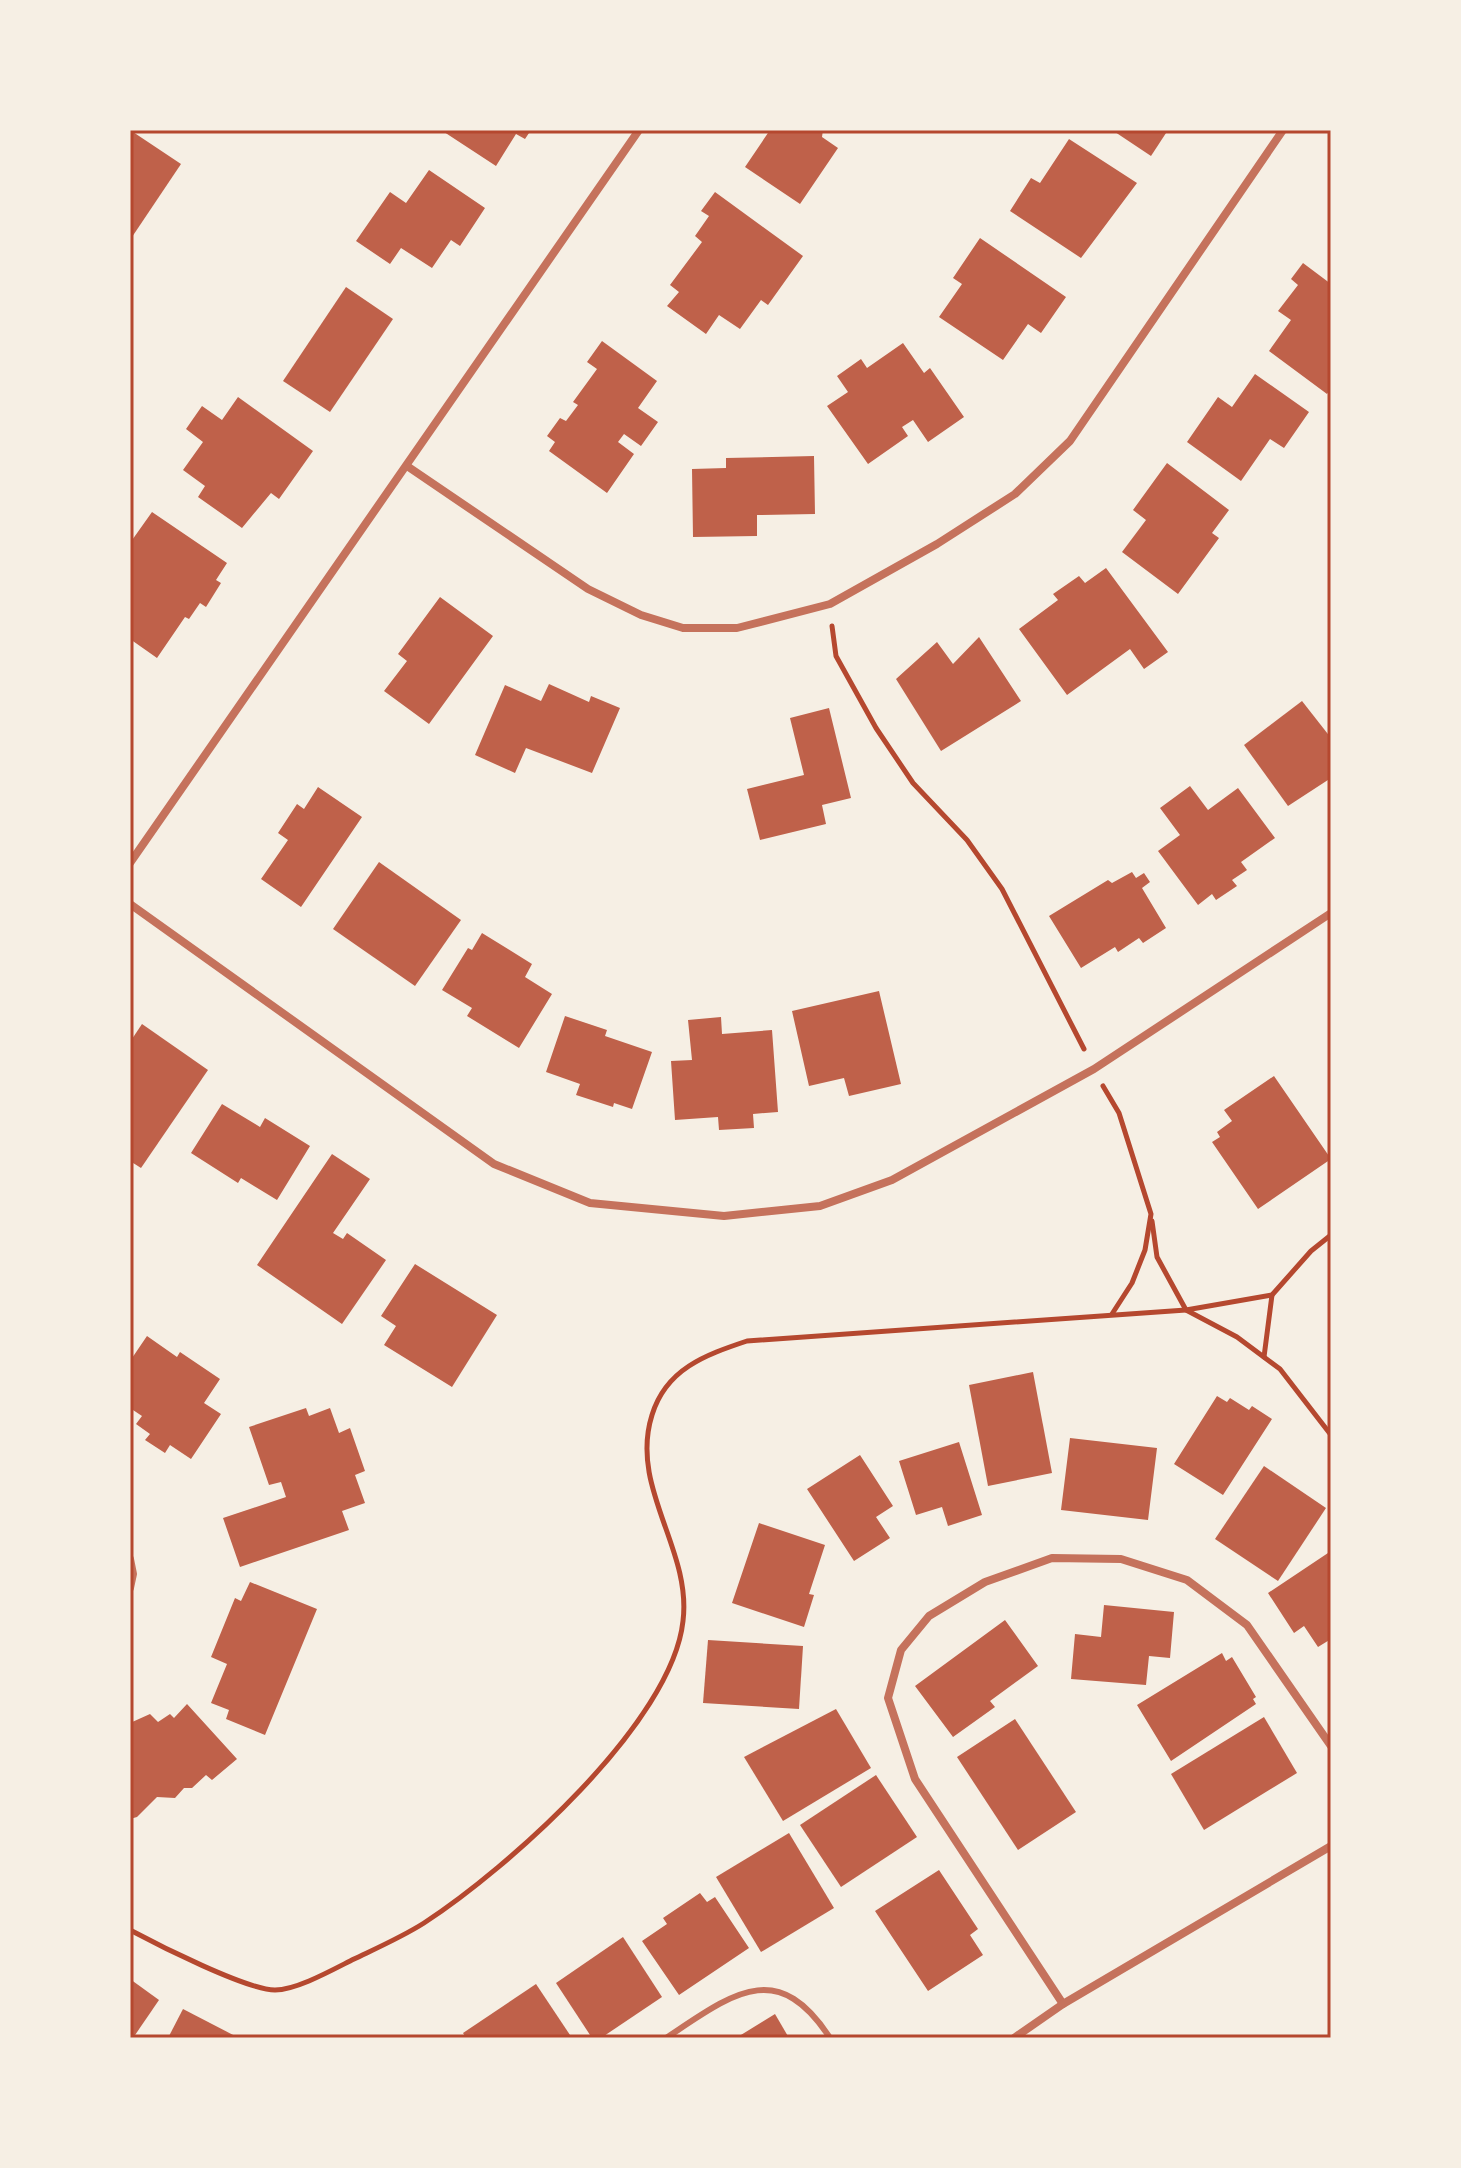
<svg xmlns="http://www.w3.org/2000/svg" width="1461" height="2168" font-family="'Alegreya Sans',sans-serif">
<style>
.building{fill:#bf614a}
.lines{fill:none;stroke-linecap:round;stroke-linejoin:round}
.path{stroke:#b5482f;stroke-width:5}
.service{stroke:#c5725c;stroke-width:6}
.minor{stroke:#c5725c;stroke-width:8}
.neatline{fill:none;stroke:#b5482f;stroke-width:3}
</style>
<rect width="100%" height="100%" fill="#f6efe4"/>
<g class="building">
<path d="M130,130L181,164L130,240Z"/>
<path d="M441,130H531L525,139L516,134L496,166Z"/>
<path d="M770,130H823L822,137L838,148L800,204L745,167Z"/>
<path d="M1112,130H1168L1151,156Z"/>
<path d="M1069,139L1137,183L1081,258L1010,211L1031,178L1040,183Z"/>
<path d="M429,170L485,208L460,246L451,240L432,268L401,248L390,264L356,241L390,192L406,203Z"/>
<path d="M715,192L803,256L768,305L761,300L740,329L719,315L706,334L667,306L679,292L670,285L702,242L695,236L709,216L701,211Z"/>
<path d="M980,238L1066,297L1041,333L1028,324L1003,360L939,317L962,284L953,278Z"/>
<path d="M1303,263L1331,284V388L1327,394L1269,351L1291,320L1278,311L1298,285L1291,279Z"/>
<path d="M346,287L393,319L330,412L283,381Z"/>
<path d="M602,341L657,381L638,408L658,422L641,446L624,434L618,442L634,454L607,493L549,451L555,442L547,436L560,418L566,421L578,405L573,402L597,369L587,362Z"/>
<path d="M903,343L924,373L930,368L964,417L928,442L913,420L902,427L908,436L868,464L827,406L848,392L837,376L861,359L867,368Z"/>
<path d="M1255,374L1309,412L1284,448L1270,439L1241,481L1187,442L1218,397L1232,407Z"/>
<path d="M238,397L313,451L279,499L271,493L242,528L198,497L205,486L183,470L203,442L186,429L202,406L222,420Z"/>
<path d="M814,456L815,514L757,515V536L693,537L692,469L726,468V458Z"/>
<path d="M1167,463L1229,510L1212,533L1219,538L1178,594L1122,552L1146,520L1133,510Z"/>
<path d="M152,512L227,563L216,580L221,583L206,607L200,603L189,619L185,617L157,658L130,639V543Z"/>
<path d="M1106,568L1168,652L1144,669L1130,649L1067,695L1019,629L1058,600L1053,594L1079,576L1085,583Z"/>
<path d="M440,597L493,636L429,724L384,691L407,661L398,654Z"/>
<path d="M979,637L1021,701L941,751L896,679L937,642L953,664Z"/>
<path d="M549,684L589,702L591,696L620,708L592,773L526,748L515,773L475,755L505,685L541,701Z"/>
<path d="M1302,701L1331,738V778L1288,806L1244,745Z"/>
<path d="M829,708L851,798L822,805L826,824L760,840L747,789L804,775L790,718Z"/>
<path d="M1190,786L1208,810L1238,788L1275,838L1241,862L1247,870L1232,880L1237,886L1216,900L1212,894L1198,905L1158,851L1180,835L1160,808Z"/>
<path d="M318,787L362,817L301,907L261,879L288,840L278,833L297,804L304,809Z"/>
<path d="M379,862L461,920L415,986L333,929Z"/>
<path d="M1132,872L1136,878L1144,873L1150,882L1142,888L1166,928L1143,943L1139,938L1118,952L1115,947L1081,968L1049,916L1108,880L1112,883Z"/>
<path d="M482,933L532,964L525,977L552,994L519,1048L467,1016L472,1008L442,990L468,948L472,950Z"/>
<path d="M879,991L901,1084L849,1096L844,1078L809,1086L792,1011Z"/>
<path d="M565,1016L607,1030L605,1036L652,1052L632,1109L614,1103L613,1107L576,1095L580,1084L546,1072Z"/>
<path d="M721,1017L722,1034L772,1030L778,1112L753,1114L754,1128L719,1130L718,1117L675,1120L671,1061L692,1060L688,1020Z"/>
<path d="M142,1024L208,1070L141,1168L130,1161V1042Z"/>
<path d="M1274,1076L1331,1159L1258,1209L1212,1142L1220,1137L1217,1132L1232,1121L1224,1110Z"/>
<path d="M222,1104L260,1127L265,1118L310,1146L277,1200L241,1178L238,1183L191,1153Z"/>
<path d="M332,1154L370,1179L333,1233L343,1239L347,1233L386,1260L342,1324L257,1265Z"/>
<path d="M415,1264L497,1315L452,1387L384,1345L396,1326L381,1316Z"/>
<path d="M147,1336L177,1357L180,1352L220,1379L204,1403L221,1414L191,1459L170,1445L165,1453L145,1440L150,1434L136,1424L142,1416L130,1408V1361Z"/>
<path d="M1033,1372L1052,1473L988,1486L969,1385Z"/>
<path d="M1217,1396L1227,1402L1230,1398L1249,1410L1252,1406L1272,1419L1223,1495L1174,1464Z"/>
<path d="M306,1408L309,1416L330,1408L339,1433L350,1428L365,1471L355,1475L365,1503L342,1511L349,1530L240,1567L223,1518L286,1497L281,1482L269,1485L249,1427Z"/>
<path d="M1070,1438L1157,1448L1148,1520L1061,1510Z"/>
<path d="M959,1442L982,1515L948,1526L942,1507L916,1515L899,1461Z"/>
<path d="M860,1455L893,1506L876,1517L890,1538L854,1561L807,1489Z"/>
<path d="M1264,1466L1326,1508L1278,1581L1215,1539Z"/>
<path d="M759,1523L825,1545L809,1594L814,1595L804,1627L732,1603Z"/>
<path d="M1331,1551V1639L1318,1647L1304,1626L1294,1633L1268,1593Z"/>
<path d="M250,1582L317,1609L265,1735L226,1719L229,1710L211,1703L227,1664L211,1657L235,1598L241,1601Z"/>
<path d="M1104,1605L1174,1612L1170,1658L1149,1656L1146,1685L1071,1679L1075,1634L1101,1637Z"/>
<path d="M1005,1620L1038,1666L990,1701L995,1707L953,1737L915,1686Z"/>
<path d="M708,1640L803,1646L799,1709L703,1703Z"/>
<path d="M1222,1653L1226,1661L1232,1657L1256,1697L1253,1699L1256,1704L1171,1761L1137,1705Z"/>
<path d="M187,1704L237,1759L212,1780L206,1775L192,1788H184L175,1798L157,1797L137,1817L130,1819V1723L150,1714L158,1722L170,1714L174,1718Z"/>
<path d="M836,1709L871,1768L783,1821L744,1757Z"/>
<path d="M1264,1717L1297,1773L1204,1830L1171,1774Z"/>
<path d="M1015,1719L1076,1812L1018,1850L957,1757Z"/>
<path d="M876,1775L917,1837L841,1887L800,1825Z"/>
<path d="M789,1833L834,1908L761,1952L716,1877Z"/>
<path d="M939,1870L978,1929L970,1935L983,1955L928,1991L875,1911Z"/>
<path d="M700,1893L707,1902L715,1897L749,1948L679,1995L642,1941L667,1924L663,1918Z"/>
<path d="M623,1937L662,1997L601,2038H592L556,1983Z"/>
<path d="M130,1979L159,2000L133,2038H130Z"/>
<path d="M536,1984L572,2038H466L463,2033Z"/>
<path d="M183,2009L239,2038H168Z"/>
<path d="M775,2014L789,2038H736Z"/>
</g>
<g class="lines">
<g class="path">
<path d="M832,626L836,656L876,728L913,783L967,840L1002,889L1084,1049"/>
<path d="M1103,1086L1119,1113L1151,1214L1145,1250L1132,1283L1112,1314"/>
<path d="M1152,1221L1157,1257L1186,1310L1237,1337L1280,1369L1331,1435"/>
<path d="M1264,1357L1272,1295"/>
<path d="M130,1930C158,1945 247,1990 275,1990C297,1990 334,1969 354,1959C377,1948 402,1937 424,1923C507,1869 672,1723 683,1621C692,1549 629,1488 652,1415C666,1369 705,1355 747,1341L1186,1310L1272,1295L1311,1251L1331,1235"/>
</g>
<path class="service" d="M666,2038C731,1995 777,1956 830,2038"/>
<g class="minor">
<path d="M407,466L588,589L641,615L683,628H737L830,604L937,544L1015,494L1070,441L1283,130"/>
<path d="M130,863L639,130"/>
<path d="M130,904L494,1164L590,1203L724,1216L820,1206L892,1180L1094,1069L1331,913"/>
<path d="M130,1559L133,1574L130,1588"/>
<path d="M1063,2004L915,1779L888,1698L901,1650L929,1616L985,1582L1052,1558L1121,1559L1187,1580L1247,1625L1331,1746"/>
<path d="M1014,2038L1063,2004L1331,1846"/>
</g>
</g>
<rect width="1461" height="2168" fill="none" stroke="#f6efe4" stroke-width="264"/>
<rect x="132" y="132" width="1197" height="1904" class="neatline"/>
</svg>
